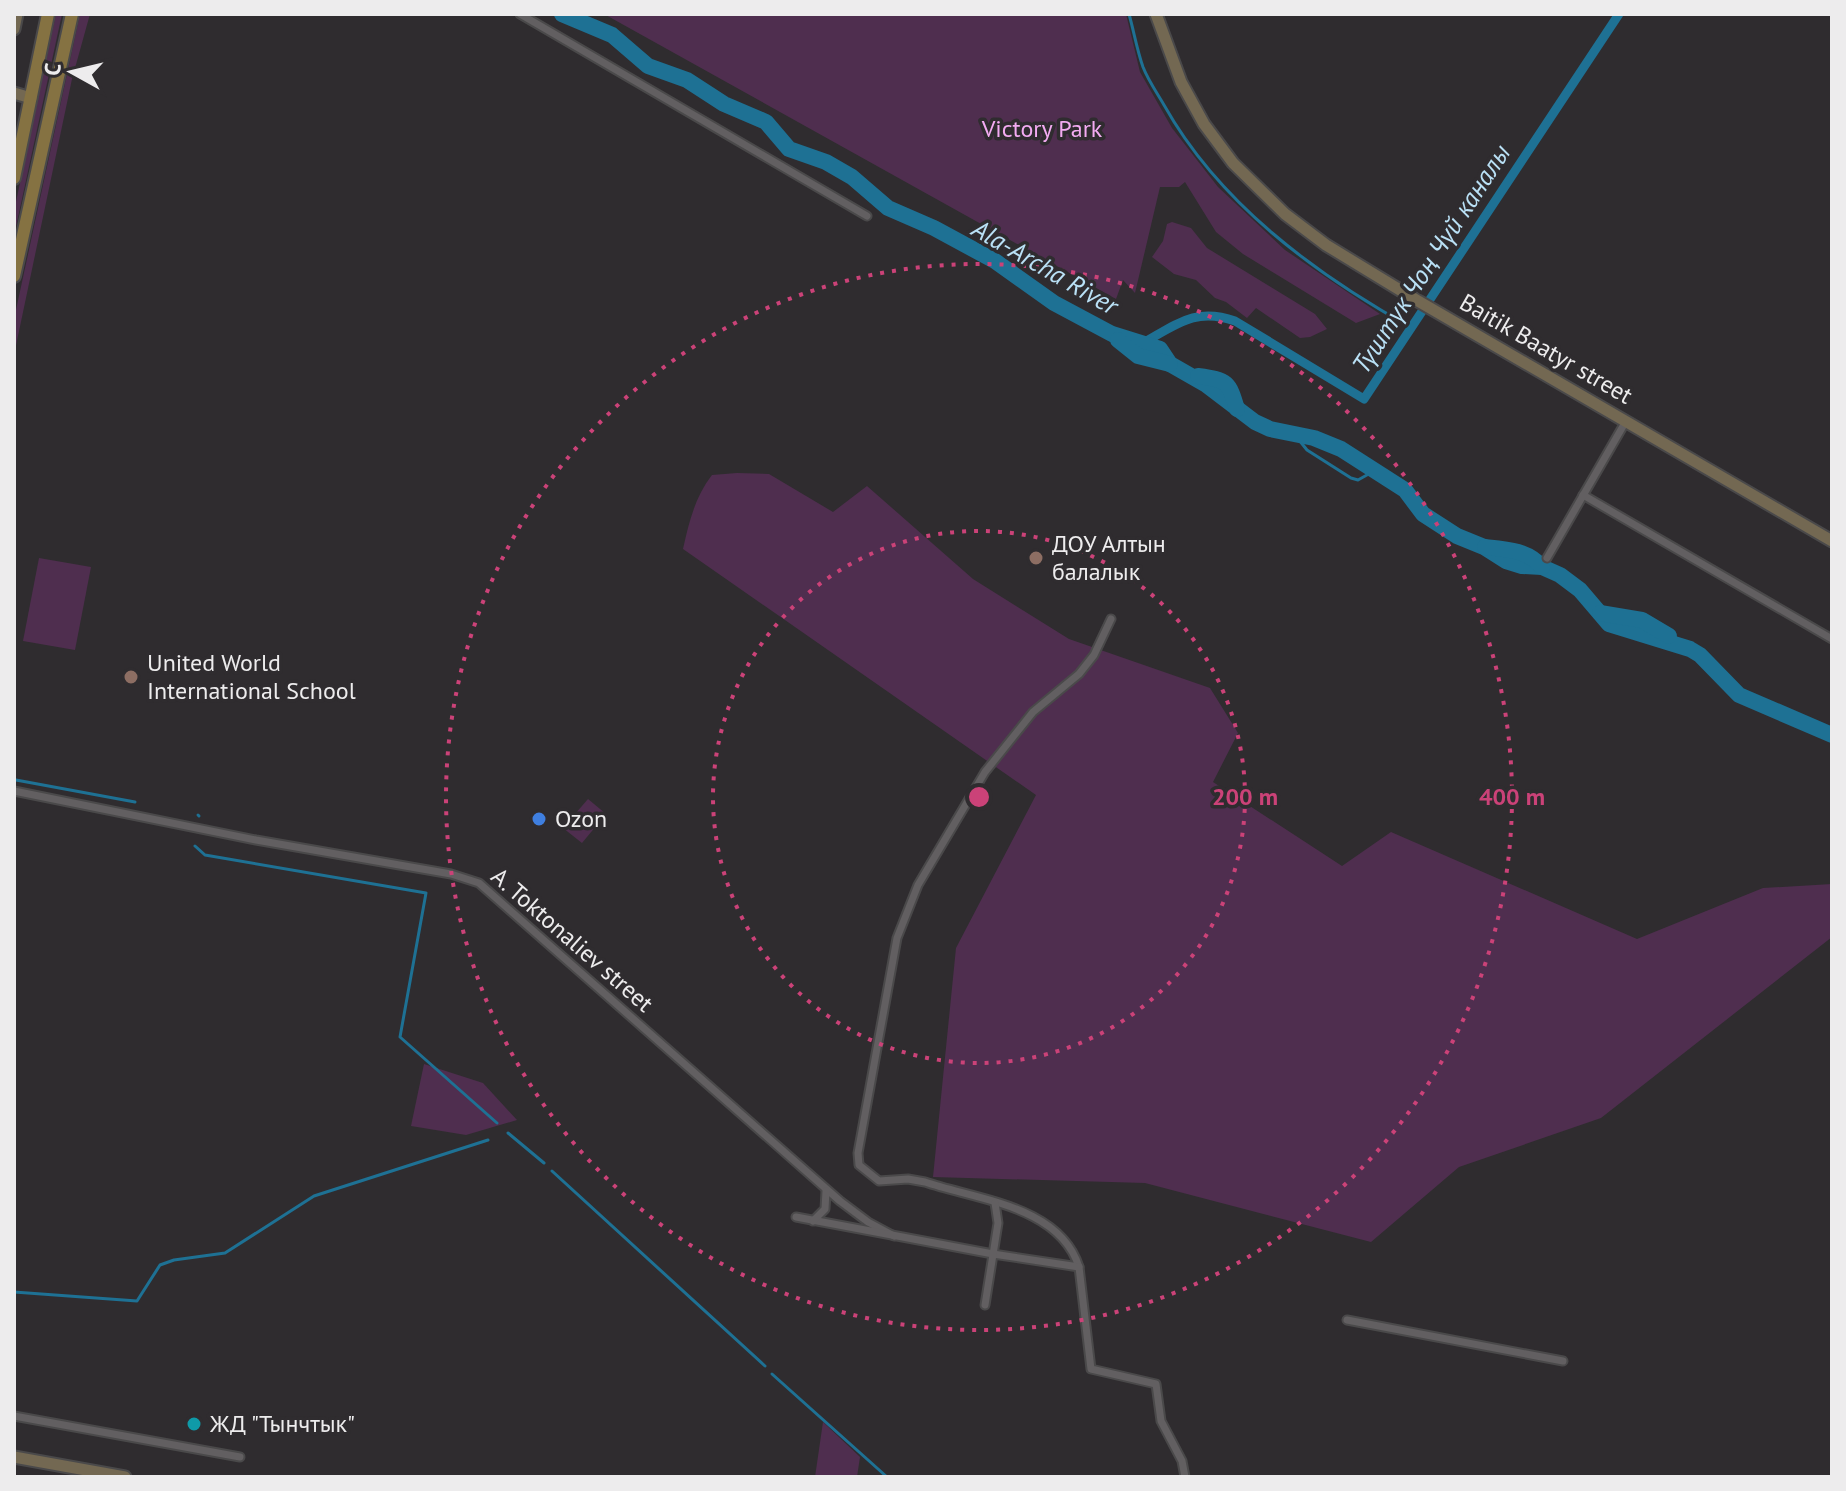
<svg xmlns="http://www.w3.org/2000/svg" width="1846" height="1491" font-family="'PT Sans',sans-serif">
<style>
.green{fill:#4f2e4f}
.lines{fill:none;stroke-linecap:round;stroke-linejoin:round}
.stream{stroke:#1e7194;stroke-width:3}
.canal{stroke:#1e7194;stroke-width:9}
.river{stroke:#1e7194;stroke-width:16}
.street-casing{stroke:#4a494a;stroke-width:11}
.secondary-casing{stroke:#4a494a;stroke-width:15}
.primary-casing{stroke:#4a494a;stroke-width:16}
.street{stroke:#625f61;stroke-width:7}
.secondary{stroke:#736852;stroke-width:11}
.primary{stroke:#857242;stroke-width:12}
.ring{fill:none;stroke:#cb4278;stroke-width:4;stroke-dasharray:4 8}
.education-dot{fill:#8d6e63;stroke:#2f2c2f;stroke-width:3}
.shop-dot{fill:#3f7fe0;stroke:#2f2c2f;stroke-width:3}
.culture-dot{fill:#0f9aa8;stroke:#2f2c2f;stroke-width:3}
.labels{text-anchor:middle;stroke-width:7;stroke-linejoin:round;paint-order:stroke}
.park-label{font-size:24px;fill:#f3abf2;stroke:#2f2c2f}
.street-label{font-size:24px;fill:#edeced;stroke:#2f2c2f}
.poi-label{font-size:24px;fill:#edeced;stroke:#2f2c2f;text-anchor:start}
.water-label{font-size:26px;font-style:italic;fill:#bae1f6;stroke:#2f2c2f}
.centre{fill:#cb4278;stroke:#2f2c2f;stroke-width:4}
.ring-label{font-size:24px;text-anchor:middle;font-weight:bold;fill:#cb4278;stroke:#2f2c2f;stroke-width:7;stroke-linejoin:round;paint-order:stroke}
</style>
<rect width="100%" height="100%" fill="#2f2c2f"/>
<g class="green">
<path d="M56,14H62L14,236V211Z"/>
<path d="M80,14H90L72,79L14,355V319Z"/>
<path d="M604,14H1126L1140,72L1172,128L1218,187L1285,250L1380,314L1356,323L1243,254L1216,232L1185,182L1179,187H1160L1135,293L1123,280L1116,299Z"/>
<path d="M1172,222L1191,228L1207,248L1315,314L1327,329L1310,337L1300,338L1256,308L1247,318L1226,302L1215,298L1196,280L1174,274L1152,257L1163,241L1167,224Z"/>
<path d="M737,473L769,474L833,512L867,486L973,579L1069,639L1210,688L1238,733L1213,782L1342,866L1391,832L1637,939L1763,888L1832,884V937L1601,1118L1459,1167L1371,1242L1145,1183L933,1177L956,948L1036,795L683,549C689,522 695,497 712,475Z"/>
<path d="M39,558L91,567L75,650L23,641Z"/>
<path d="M588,799L606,814L582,843L563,828Z"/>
<path d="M424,1064L483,1083L517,1120L466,1135L411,1126Z"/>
<path d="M823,1422L860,1457L857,1477H815Z"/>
</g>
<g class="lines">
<g class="stream">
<path d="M1129,14C1134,32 1137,50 1143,67C1148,80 1157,93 1164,105C1219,203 1315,274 1412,328"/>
<path d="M1295,435L1307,450L1351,478L1358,480L1374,471"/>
<path d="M16,780L135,802"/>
<path d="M198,815L199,816"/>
<path d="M195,846L205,855L426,893L400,1037L497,1123"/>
<path d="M508,1133L544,1163"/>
<path d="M552,1171L765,1366"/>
<path d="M14,1292L137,1301L160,1265L174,1260L225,1253L314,1196L488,1140"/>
<path d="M772,1374L887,1477"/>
</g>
<path class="canal" d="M1143,343C1177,324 1196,307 1235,321L1364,399L1619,14"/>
<g class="river">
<path d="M562,14L612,35L648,66L687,80L724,104L766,122L789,149L826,162L852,177L888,208L934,228L995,261L1054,303L1112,334L1160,349L1170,364L1205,384L1255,422L1270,429L1314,438L1341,449L1405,490L1423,514L1457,536L1484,547L1506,561L1522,566L1542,567L1560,575L1580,590L1609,624L1690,649L1700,655L1739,695L1832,735"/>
<path d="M1118,340L1138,356L1170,364"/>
<path d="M1198,376C1228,380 1229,382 1237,409"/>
<path d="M1485,547C1506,549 1528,550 1542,567"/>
<path d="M1600,613L1642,620L1669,636"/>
</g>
<defs>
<g id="street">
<path d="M520,14L867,216"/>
<path d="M1583,495L1832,639"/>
<path d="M1547,558L1626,421"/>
<path d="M1111,619L1094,655L1079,674L1033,712L985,772L918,885L897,938L858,1153L859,1165L879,1181L908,1179L925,1182C978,1200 1060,1206 1079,1267L1091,1369L1156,1384L1161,1421L1182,1461L1185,1477"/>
<path d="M14,791L256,840L451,874L479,883L840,1201L868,1222L894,1236"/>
<path d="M796,1217L993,1254L1079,1267"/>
<path d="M813,1221L825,1209L826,1191"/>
<path d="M985,1305L998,1223L995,1203"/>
<path d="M1347,1320L1563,1361"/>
<path d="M14,1416L240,1457"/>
</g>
<g id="secondary">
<path d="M1156,14L1181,82L1204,124L1233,163L1285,214L1326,245L1418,301L1832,541"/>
<path d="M14,29L17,14"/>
<path d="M14,93L31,98"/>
<path d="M14,1457L125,1477"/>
</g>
<g id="primary">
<path d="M14,178L48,14"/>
<path d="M14,276L72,14"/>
</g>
</defs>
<use href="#street" class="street-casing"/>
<use href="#secondary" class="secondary-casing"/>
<use href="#primary" class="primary-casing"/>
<use href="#street" class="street"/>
<use href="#secondary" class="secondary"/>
<use href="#primary" class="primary"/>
</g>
<g class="ring">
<circle cx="979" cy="797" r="266"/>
<circle cx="979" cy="797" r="533"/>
</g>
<g class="education-dot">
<circle cx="1036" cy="558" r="8"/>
<circle cx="131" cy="677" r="8"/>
</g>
<circle class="shop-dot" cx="539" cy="819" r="8"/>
<circle class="culture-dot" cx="194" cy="1424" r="8"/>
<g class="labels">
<g class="park-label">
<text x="1042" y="137">Victory Park</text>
</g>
<g class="street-label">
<text transform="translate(1546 349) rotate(30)" y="8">Baitik Baatyr street</text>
<text transform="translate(572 940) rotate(41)" y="8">A. Toktonaliev street</text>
</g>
<g class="poi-label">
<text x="1052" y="552">ДОУ Алтын<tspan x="1052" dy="28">балалык</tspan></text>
<text x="147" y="671">United World<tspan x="147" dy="28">International School</tspan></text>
<text x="555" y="827">Ozon</text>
<text x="210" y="1432">ЖД "Тынчтык"</text>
</g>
<g class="water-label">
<text transform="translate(1431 259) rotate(-57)" y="9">Түштүк Чоң Чүй каналы</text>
<text transform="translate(1045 267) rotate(30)" y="9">Ala-Archa River</text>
</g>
</g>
<circle cx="979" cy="797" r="12" class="centre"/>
<g class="ring-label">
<text x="1245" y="805">200 m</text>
<text x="1512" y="805">400 m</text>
</g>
<rect width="1846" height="1491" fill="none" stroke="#edeced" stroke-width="32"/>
<g transform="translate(72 72) rotate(278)" stroke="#2f2c2f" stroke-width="6" paint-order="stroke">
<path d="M0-6L14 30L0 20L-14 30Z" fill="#edeced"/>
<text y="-12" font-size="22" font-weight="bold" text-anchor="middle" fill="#edeced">С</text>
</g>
</svg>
